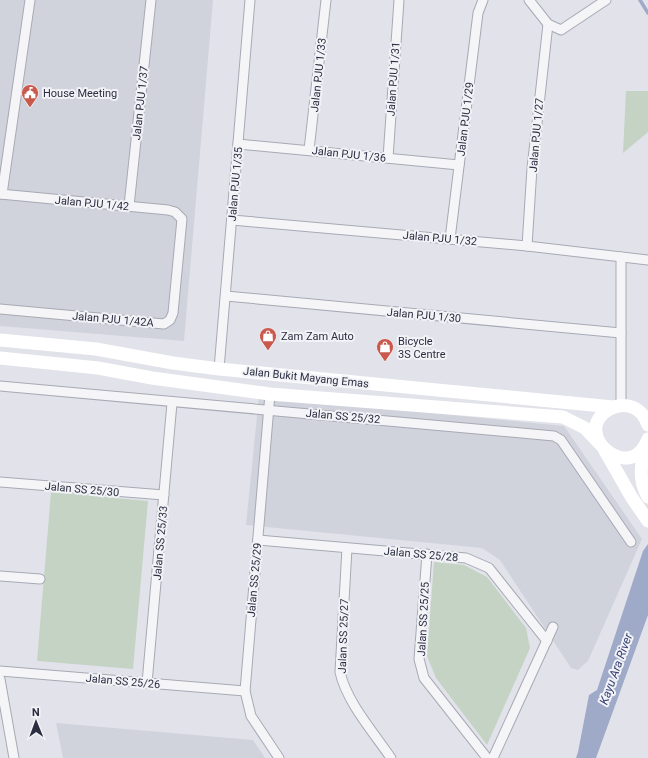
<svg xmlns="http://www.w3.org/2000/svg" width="648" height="758" font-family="Roboto,sans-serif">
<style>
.built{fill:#d0d2dc}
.green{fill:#c4d3c4}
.water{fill:#9fa9c8}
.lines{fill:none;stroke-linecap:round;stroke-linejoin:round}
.stream{stroke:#9fa9c8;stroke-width:3.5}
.street-casing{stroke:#a7a9b4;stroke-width:11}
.street{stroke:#f5f5f8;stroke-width:9}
.secondary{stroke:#fff;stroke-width:13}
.labels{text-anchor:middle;stroke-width:4;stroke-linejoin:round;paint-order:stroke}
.street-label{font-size:11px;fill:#2b2e41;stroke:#f2f3f7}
.poi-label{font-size:11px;fill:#2b2e41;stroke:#f2f3f7;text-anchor:start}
.water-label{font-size:12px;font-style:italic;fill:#374374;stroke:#f2f3f7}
</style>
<rect width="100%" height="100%" fill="#e2e3ea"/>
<g class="built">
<path d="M0,0H213L184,341L0,326Z"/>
<path d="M259,396L564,426L642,539L588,661L578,670L571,668L500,560L482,548L246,525Z"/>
<path d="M56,723L253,740L265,758H63Z"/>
</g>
<g class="green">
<path d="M626,91H648V132L623,153Z"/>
<path d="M51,492L148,501L133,669L37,661Z"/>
<path d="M434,562L464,565L487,577L526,628L530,648L487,745L436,678L427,656Z"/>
</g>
<path class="water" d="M648,544V615L596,758H576L578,752L589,695L597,690L643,551Z"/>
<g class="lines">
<path class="stream" d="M640,0L648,13"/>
<defs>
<g id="street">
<path d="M529,0L548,24L561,30L606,0"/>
<path d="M238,144L459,165"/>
<path d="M309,150L326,0"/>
<path d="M388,158L399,0"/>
<path d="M0,194L168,210L175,212L182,219L173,313L170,320L164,324L0,309"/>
<path d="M2,194L30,0"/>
<path d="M129,206L151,0"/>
<path d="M232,220L527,246L648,260"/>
<path d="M450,239L478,13L483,0"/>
<path d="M527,246L532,168L548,24"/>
<path d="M621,257V405"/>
<path d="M226,296L621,333"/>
<path d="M219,369L250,0"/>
<path d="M0,386L554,436L561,440L631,542"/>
<path d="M270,394L245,691L251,716L279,758"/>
<path d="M0,482L164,495"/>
<path d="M258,540L466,558L489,568L547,641"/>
<path d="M347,548L340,672C346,701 374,733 391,758"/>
<path d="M427,554L419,659L424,678L487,758"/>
<path d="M0,576L40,579"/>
<path d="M0,671L245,691"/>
<path d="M0,679L14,758"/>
<path d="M147,683L172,403"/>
<path d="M493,758L553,627"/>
</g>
</defs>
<use href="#street" class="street-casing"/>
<use href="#street" class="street"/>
<g class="secondary">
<path d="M0,340L96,349L173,363L219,369L613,407"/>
<path d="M0,358L98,368L152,378L270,394L563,417L585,428L600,444"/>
<path d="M648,425C645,416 640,410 632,407C624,404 615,406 608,410C570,434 631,486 648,439"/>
<path d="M645,446C641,465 638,480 648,497"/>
<path d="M604,449L632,498L648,521"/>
</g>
</g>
<defs>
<symbol id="civic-pin" viewBox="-11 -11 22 30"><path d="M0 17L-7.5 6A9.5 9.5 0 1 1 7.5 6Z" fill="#c9594d" stroke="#f2f3f7"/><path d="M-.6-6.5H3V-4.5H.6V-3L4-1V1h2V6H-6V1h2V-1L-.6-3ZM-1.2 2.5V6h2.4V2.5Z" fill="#fff"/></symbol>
<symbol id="shop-pin" viewBox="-11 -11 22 30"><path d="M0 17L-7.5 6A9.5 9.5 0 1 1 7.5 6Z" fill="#c9594d" stroke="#f2f3f7"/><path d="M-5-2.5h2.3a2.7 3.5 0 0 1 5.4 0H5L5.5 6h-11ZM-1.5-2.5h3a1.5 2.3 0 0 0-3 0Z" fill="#fff"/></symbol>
</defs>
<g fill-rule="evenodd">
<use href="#civic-pin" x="20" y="83" width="20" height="27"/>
<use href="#shop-pin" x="258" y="326" width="20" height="27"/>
<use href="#shop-pin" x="375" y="337" width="20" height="27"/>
</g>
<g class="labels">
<g class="street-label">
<text transform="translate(318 75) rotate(-84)" y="4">Jalan PJU 1/33</text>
<text transform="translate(393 79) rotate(-86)" y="4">Jalan PJU 1/31</text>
<text transform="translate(140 103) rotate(-84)" y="4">Jalan PJU 1/37</text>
<text transform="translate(465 119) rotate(-83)" y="4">Jalan PJU 1/29</text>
<text transform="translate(536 135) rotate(-85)" y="4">Jalan PJU 1/27</text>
<text transform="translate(349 154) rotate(6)" y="4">Jalan PJU 1/36</text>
<text transform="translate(235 184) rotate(-85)" y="4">Jalan PJU 1/35</text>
<text transform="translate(92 203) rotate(5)" y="4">Jalan PJU 1/42</text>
<text transform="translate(440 238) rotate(5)" y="4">Jalan PJU 1/32</text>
<text transform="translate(424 315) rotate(5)" y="4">Jalan PJU 1/30</text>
<text transform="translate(113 319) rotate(5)" y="4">Jalan PJU 1/42A</text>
<text transform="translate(306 377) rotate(6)" y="4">Jalan Bukit Mayang Emas</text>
<text transform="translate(343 416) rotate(5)" y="4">Jalan SS 25/32</text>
<text transform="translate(82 489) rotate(5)" y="4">Jalan SS 25/30</text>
<text transform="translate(160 543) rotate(-85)" y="4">Jalan SS 25/33</text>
<text transform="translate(421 554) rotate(5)" y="4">Jalan SS 25/28</text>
<text transform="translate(254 580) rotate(-85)" y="4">Jalan SS 25/29</text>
<text transform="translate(423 619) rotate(-87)" y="4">Jalan SS 25/25</text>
<text transform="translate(343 636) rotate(-88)" y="4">Jalan SS 25/27</text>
<text transform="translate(123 681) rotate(5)" y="4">Jalan SS 25/26</text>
</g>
<g class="poi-label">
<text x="43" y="97">House Meeting</text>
<text x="281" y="340">Zam Zam Auto</text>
<text x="398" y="345">Bicycle<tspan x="398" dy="13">3S Centre</tspan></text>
</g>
<g class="water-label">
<text transform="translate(616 669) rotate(-70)" y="4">Kayu Ara River</text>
</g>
</g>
<g transform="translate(36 722) rotate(359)" stroke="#f2f3f7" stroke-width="3" paint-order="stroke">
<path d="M0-3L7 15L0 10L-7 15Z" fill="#2b2e41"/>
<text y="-6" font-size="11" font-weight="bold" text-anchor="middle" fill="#2b2e41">N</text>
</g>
</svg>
